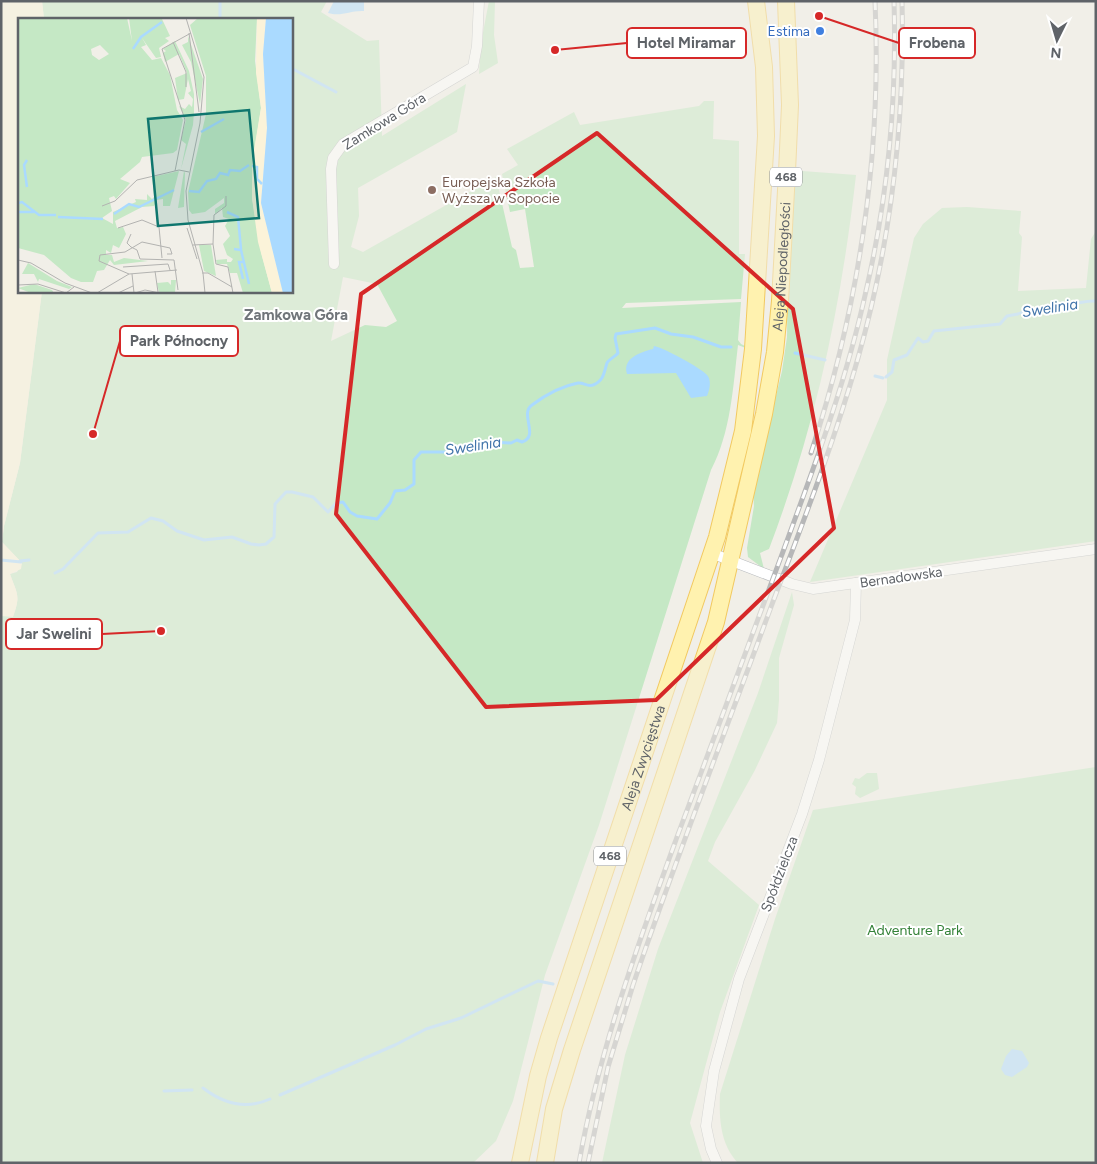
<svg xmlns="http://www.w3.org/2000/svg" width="1097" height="1164" font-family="Figtree,sans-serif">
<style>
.green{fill:#c5e8c5;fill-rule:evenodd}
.sand{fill:#fbf3d9}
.water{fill:#aadaff}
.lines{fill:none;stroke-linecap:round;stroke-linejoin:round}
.stream{stroke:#aadaff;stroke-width:3}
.street-casing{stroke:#b5b8bc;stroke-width:11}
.primary-casing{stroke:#f2c960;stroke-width:18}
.street{stroke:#fff;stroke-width:10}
.primary{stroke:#fff2af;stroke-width:16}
.rail-casing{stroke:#b6b7b8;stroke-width:5}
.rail{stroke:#fff;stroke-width:3;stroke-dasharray:9;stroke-linecap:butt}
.marked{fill:none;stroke:#d62828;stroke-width:4;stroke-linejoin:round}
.shop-dot{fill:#3f7fe0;stroke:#fff;stroke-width:2}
.education-dot{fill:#8d6e63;stroke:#fff;stroke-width:2}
.labels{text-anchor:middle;stroke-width:4;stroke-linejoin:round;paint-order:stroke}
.shield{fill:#fff;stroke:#8f9295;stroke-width:1}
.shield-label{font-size:12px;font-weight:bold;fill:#5f6368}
.shop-label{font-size:14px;fill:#366cbe;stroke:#fff;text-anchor:end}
.street-label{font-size:14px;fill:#5f6368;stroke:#fff}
.education-label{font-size:14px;fill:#785e54;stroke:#fff;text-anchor:start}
.park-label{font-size:14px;fill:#348238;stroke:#fff}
.water-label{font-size:15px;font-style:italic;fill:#4174aa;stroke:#fff}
.neighbourhood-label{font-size:15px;font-weight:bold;fill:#70757a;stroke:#fff}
.inset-river{fill:none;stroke:#aadaff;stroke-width:2.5}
.inset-road{fill:none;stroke:#b3b3b1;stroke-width:1}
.view{fill:#0f766e;fill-opacity:0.15;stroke:#0f766e;stroke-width:2.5}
.inset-edge{fill:none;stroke:#5f6368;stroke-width:2.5}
.leader{fill:none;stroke:#d62828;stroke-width:2}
.callout-dot{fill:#d62828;stroke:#fff;stroke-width:2}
.callout{fill:#fff;stroke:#d62828;stroke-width:2}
.callout-label{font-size:15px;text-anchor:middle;font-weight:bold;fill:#5f6368}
</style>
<rect width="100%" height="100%" fill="#f1efe8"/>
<g class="green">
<path d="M42,1H327L321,12L367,41L379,40L382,136L466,84L457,132L358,188L359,216L351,247L363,252L496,177L512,247L516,250L520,268L534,267L525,209L510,212L502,174L518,165L507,149L574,112L580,125L699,106L704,101H714L713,139L739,141V254H745L741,299L626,303L622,308L741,302L738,340L741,344L761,354L738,345C733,387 731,432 711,470L599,825L545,975L513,1101L496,1141L473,1163H1V616H13C21,595 17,594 10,574L17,572L22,563L2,542L4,526L20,463L42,291H291V19H44ZM343,277L377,284L397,321L386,327L365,325L331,341Z"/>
<path d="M489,1H495L494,35L498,63L479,74L481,43Z"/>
<path d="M802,171L856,175C841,307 816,425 769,549L760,553L764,569L748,557L747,548L754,506L753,491L782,371L787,337L788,254L793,183Z"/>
<path d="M967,207L1021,211L1019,233L1022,237L1018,291L1086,288L1091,239L1096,231V541L810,582L887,400V360L914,238L923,224L942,208Z"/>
<path d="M792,592L794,605L779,658V700L777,723L755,770L715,842L708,861L759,905L720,1012L690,1123L703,1163H602L625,1055L658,949L758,693Z"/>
<path d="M1096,767V1163H738C720,1144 719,1118 720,1094L775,919L813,810Z"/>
<path d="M867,773H877L879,789L860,798L855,794L856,787L852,784L855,778L859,779Z"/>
</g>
<path class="sand" d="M1,1H42L44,19H19V291H42L20,463L4,526L2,542L22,563L21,569L10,574C17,594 21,595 13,617L1,616Z"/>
<g class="water">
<path d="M334,1H364V11C350,10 342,17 328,13Z"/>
<path d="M654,346C662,347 699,367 706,374C712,379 710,389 707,396L691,398L676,373L627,374C622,358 641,352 653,349Z"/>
<path d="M1012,1049L1022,1051L1029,1063L1027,1067L1012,1077L1005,1075L1001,1069L1006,1056Z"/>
</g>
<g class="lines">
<g class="stream">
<path d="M220,1V19"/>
<path d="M291,68L336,92"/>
<path d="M795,353L825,360"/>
<path d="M875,376L883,378"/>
<path d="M886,377L892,372L894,360L907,355L918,338L923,342L928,341L934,331L1000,324L1007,316L1018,314L1027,310L1056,307L1062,303C1074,306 1083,300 1096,301"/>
<path d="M1,560L21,562"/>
<path d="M20,561L29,560"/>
<path d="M55,573L63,569L98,533L128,532L151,518L163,521L177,531L204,540L232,537L251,544L259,545L266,544L274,537L275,504L286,492H292L313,497L328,512L336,503L343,502L350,512L357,516L377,519L390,503L395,491L405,490L414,484V460L421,452H447L459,446L479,447L490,442L511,443L517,440L522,442C540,436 519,414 532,405C544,396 562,386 578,383C583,382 587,387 593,385C604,381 604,372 607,363C609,359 615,357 618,353L615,338L616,334L655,328L671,334L693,337L721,347H731"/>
<path d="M203,1088C224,1104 246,1110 270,1099"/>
<path d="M164,1091L192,1090"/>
<path d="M280,1095L395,1045L426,1029L461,1018L538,981L553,984"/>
</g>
<defs>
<g id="street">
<path d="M334,264L331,169L333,158L343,144L473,67L477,46L479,1"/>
<path d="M711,553L792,584L813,589L1096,549"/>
<path d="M717,1163L711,1149L706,1126L714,1071L739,979L802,814L819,760L855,620L856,583"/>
</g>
<g id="primary">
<path id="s1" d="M520,1163L538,1076L549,1038L717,537L743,431L753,349L766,136L764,67L756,1"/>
<path id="s2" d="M545,1163L554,1109L572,1050L716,622L764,414L775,352L780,301L787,172L790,105L786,1"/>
</g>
</defs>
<use href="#street" class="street-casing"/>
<use href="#primary" class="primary-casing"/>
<use href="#street" class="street"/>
<use href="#primary" class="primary"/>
<defs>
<g id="rail">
<path d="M811,453C859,306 882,156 875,1"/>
<path d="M579,1163C599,1050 638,944 677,837C712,744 746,651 781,557C813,470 846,383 866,291C888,196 897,99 894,1"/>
<path d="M588,1163L608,1067L633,985C676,858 725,733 771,607C802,525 834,443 858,358C891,242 905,122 902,1"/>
</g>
</defs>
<use href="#rail" class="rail-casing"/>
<use href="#rail" class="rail"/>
</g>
<path d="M0 0H1097V1164H0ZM597,133L793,309L834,528L656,700L486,707L336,514L361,294Z" fill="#f1efe8" fill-opacity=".55" fill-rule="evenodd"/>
<path class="marked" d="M597,133L793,309L834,528L656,700L486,707L336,514L361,294Z"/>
<circle class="shop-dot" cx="820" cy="31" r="5"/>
<circle class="education-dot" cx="432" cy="190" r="5"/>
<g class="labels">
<g class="shield">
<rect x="770" y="167.5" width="32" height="19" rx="4"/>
<rect x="594" y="846.5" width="32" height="19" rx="4"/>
</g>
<g class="shield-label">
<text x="786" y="181">468</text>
<text x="610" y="860">468</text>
</g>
<g class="shop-label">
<text x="810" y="36">Estima</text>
</g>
<g class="street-label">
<text transform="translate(384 121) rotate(-32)" y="5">Zamkowa Góra</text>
<text dy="5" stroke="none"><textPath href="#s2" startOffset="930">Aleja Niepodległości</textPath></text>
<text transform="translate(901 577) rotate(-8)" y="5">Bernadowska</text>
<text dy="5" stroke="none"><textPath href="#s1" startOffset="424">Aleja Zwycięstwa</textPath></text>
<text transform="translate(779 874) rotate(-69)" y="5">Spółdzielcza</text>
</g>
<g class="education-label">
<text x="442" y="187">Europejska Szkoła<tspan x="442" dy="16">Wyższa w Sopocie</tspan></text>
</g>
<g class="park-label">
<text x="915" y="935">Adventure Park</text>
</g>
<g class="water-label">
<text transform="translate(1050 308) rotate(-9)" y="5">Swelinia</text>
<text transform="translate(473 446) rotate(-9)" y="5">Swelinia</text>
</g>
<g class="neighbourhood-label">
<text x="296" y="320">Zamkowa Góra</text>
</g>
</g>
<g transform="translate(18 18)">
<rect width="275" height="275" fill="#f1efe8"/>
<path d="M0,0H109L114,23L111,0L144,1L152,18L147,20L151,23L141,30L143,39L138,40L124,20L128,27L123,29L134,42L143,40L152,57L159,92L165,102L159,132L155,135L124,139L122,144L102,161L112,165L98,181L96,178L91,180L94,193L84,200L95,206V194L118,184L117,181L129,182V176L134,181L136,179L134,159L161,153L152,188H145V181L139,182L136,188L124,189L97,203L99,210L105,209L108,216L101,230L95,227L93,235L88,232V237H94L96,244L106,240L130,243L96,247L92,242L86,252L79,253L75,264H63L53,260L26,237L0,230ZM82,27L91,36L81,42L74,37L73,31ZM180,0H239L237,43L243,90L234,148V180L243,234L254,275H225L219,255H212L209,246H199L198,242L209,241V244H213L215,241L209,237L205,226L212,218L207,208L211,201L205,199L204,190L197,196V191L206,185V180L187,194L174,196L171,192L170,174L188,96V58L172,7ZM170,18L185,61L182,86L173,44L164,27L170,24ZM157,23L171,53L176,76V94L175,107L163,151L168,126L163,122L168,102L161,88L167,91L171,86L174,89L175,81L170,75L173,73L170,61L166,81L160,82L157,60L169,55L161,36L147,44L145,35L148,33L145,31ZM166,153L167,155L166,189L160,190ZM181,227H193L198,258L186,253ZM10,245L39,263L54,269L51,271L21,261L20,264L16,256H4ZM153,262H158L157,274H141L139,265L150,264L153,267ZM16,266L34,272L36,275H13L0,270Z" fill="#c5e8c5" fill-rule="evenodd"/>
<path d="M239,0H248L245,36L249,110L243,185L265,275H254L240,224L234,180V144L243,90L238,55Z" fill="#fbf3d9"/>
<path d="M248,0H275V275H265L243,185L249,110L245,36Z" fill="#aadaff"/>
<path class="inset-river" d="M115,31L123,19L144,4M183,114L206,101M9,142L6,147L9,169M234,148L239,149V161L244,166M171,173L181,174L189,163L198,161L202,155L210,157L212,152L222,153L231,147M0,185L4,184L21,197H38M0,194H16M209,194L220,199L223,231M96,196L111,186L121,189L156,172M40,199L85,201M216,231L223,232L231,266M225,261L221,244H225"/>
<path class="inset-road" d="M168,0L186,59L182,105L168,173L170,202L185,255L187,275M171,15L181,94M155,24L168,54V69M157,153L167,102L144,31L173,15M208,178V188L196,197L195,226L198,246L210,249L215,275M84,188L97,183L119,162L161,152L171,154M100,210L124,202L141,209L144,240M169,210L179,241M113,216L109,225L113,229M175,227L195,226M113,229L119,232L122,241L156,242L160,272M0,242L13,245L47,265L74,275M105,249L150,246L152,252M137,253L140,274M184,255H190L214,269M111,256L81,243L82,237L107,234L124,224L152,230L154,236H149M114,256L116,275M0,267L20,266L48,275L56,269M79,275L111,256L159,252M100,275L115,268M117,275L127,272L142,275"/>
<path class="view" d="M231,92L241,200L140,208L130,101Z"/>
<rect width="275" height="275" class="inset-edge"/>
</g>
<path class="leader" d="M555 50L627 43M819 16L899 43M93 434L120 341M161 631L102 634"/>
<g class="callout-dot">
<circle cx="555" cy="50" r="5"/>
<circle cx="819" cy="16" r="5"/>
<circle cx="93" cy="434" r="5"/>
<circle cx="161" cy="631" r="5"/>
</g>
<g class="callout">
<rect x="627" y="28" width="119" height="30" rx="5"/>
<rect x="899" y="28" width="76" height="30" rx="5"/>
<rect x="120" y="326" width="118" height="30" rx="5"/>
<rect x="6" y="619" width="96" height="30" rx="5"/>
</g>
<g class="callout-label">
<text x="686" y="48">Hotel Miramar</text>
<text x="937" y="48">Frobena</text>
<text x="179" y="346">Park Północny</text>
<text x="54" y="639">Jar Swelini</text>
</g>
<rect width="1097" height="1164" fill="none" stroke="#5f6368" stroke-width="5"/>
<g transform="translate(1057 40) rotate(185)" stroke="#ffffff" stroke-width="4" paint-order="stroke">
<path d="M0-4L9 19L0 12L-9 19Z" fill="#5f6368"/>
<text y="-8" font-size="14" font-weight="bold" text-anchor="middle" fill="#5f6368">N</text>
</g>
</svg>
